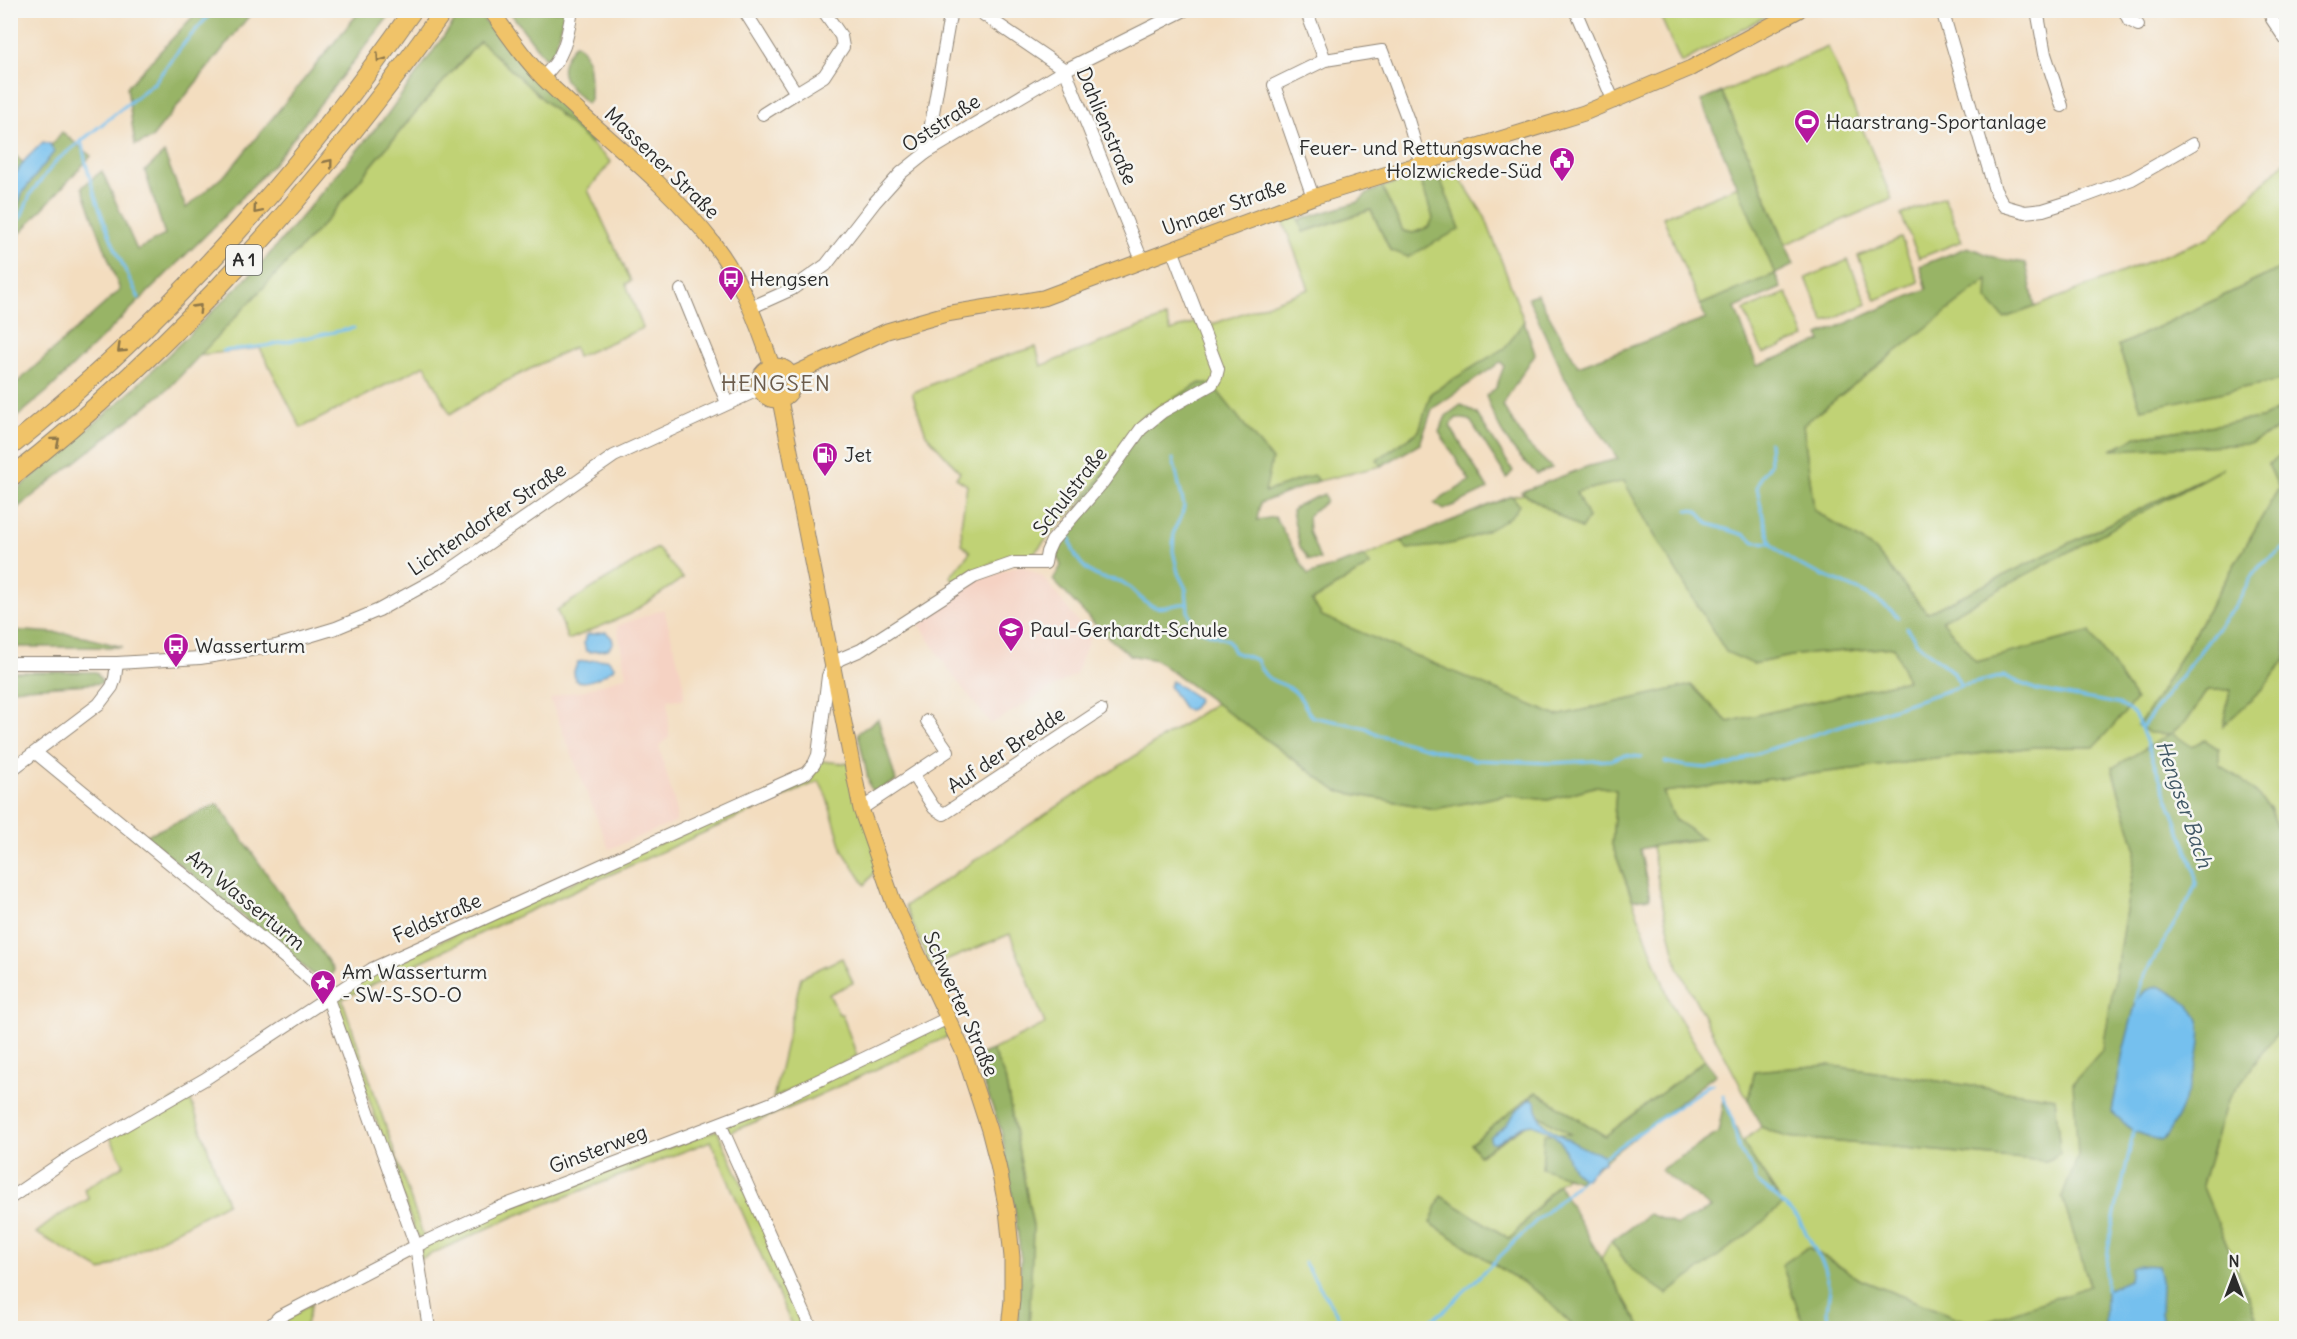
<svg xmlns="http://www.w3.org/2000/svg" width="2297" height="1339" font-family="Delius,sans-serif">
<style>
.built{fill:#f5d2c3}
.green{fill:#c0d275;stroke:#767e50;stroke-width:1.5;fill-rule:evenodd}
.forest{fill:#98b466;stroke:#627048;stroke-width:1.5}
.water{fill:#74c0ee;stroke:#50768c;stroke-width:1.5}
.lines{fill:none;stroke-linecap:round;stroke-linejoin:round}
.stream{stroke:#74c0ee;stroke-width:3}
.minor-casing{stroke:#8f8475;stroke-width:14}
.major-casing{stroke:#8f8475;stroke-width:17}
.highway-casing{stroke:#8f8475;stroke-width:20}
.minor{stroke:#fff;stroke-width:12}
.major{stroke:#f0c369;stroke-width:15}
.highway{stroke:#f0c369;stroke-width:18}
.oneway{stroke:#8e774a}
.labels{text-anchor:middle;stroke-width:5;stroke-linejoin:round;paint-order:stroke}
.shield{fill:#f6f6f2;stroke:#686867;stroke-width:1.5}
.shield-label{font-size:18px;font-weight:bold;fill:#2b2b2b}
.poi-label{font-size:20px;fill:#2b2b2b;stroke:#f6f6f2;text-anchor:start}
.street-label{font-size:20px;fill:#2b2b2b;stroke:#f6f6f2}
.water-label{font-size:21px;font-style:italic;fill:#415866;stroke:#f6f6f2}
.quarter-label{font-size:22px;letter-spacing:1.5px;fill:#6b5c4c;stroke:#f6f6f2}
</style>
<rect width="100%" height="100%" fill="#f6f6f2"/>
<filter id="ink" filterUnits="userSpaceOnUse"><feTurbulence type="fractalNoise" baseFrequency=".0167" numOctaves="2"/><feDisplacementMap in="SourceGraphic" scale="12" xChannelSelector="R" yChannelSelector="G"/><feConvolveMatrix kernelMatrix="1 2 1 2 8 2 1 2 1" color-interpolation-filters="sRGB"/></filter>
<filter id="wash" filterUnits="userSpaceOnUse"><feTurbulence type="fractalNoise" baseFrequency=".008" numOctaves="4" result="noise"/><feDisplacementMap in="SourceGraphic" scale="24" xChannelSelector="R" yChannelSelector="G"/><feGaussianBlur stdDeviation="1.35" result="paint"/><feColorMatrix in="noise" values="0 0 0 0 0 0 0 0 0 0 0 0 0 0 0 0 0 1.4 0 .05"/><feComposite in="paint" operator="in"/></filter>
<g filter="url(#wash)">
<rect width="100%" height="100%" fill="#f3ddbf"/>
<g class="built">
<path d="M1021,565L1043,577L1090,637L1076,674L991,724L950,672L916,619L976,580Z"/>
<path d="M664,609L683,681L684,699L668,700L669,737L659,746L676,808V822L609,849L550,699L565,693L579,692L626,676L617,626Z"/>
</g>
<g class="green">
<path d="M1658,11H1775L1681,63Z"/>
<path d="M480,41L611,162L588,190L631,281L626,284L643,328L577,357L574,347L498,385L450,414L425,365L301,428L260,348L199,355L325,222L415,113Z"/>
<path d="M1828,47L1892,199L1786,244L1722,92Z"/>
<path d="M2286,160V266L2118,346L2141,409L2286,379V407L2261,418L2136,437L2113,449L2249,444L2286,425V453L2268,464L2279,488L2155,701L2138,725L2189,718L2207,690H2231L2223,725L2263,689L2286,658V849L2270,808L2241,781L2182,1176L2197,1258L2073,1292L1975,1325L1861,1280L1808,1247L1782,1265L1805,1328H1641L1601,1259L1611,1241L1631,1269L1783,1204L1742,1142L1761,1127L1786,1137L2046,1161L2060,1153L2055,1098L1827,1065L1755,1071L1748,1100L1678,967L1661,898L1652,846L1702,839L1675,820L1663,792L2034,747H2093L2090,632L1976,662L1942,620L2203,478L1927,613L1874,549L1814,510L1803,425L1988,279L2004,318L2035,307L2210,237ZM2112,768L2123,778L2149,900L2115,977L2136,850ZM2111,1005L2102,1061L2073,1083L2103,1049Z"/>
<path d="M1453,167L1485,217L1524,321L1507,347L1431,393L1419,431L1378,459L1381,466L1319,481L1313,476L1265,492L1093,487L1034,553L992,563L956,582L950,577L970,552L962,544L961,525L967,485L956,478L960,472L926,434L912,393L975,365L1036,347L1041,366L1166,317L1171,331L1195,322L1205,327L1309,289L1283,221L1298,217L1304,232L1371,210L1390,250L1460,229L1437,171Z"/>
<path d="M1418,176L1434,218L1429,227L1413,233L1403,231L1382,187Z"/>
<path d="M1738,186L1775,274L1700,305L1663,217Z"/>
<path d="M1944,197L1962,241L1919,258L1901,215Z"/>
<path d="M1901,238L1919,282L1876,300L1858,256Z"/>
<path d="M1848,260L1867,304L1824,322L1806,278Z"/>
<path d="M1787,293L1805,337L1763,354L1744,310Z"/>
<path d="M1624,481L1653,533L1753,664L1796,655L1894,647L1907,680L1728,722L1691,685L1557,716L1322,616L1312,601L1370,565L1364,556L1401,541L1407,549L1519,505L1512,496L1524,494L1581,529L1588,518L1576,492Z"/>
<path d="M657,548L683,578L630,614L568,640L557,610Z"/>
<path d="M1216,703L1337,791L1435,809L1506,795L1548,800L1597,786L1616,790L1612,845L1671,1004L1705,1060L1605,1136L1536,1092L1471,1144L1480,1155L1540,1116L1571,1134L1542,1168L1567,1177L1557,1184L1510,1239L1441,1196L1430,1223L1542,1295L1575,1328H1029L1033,1226L1005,1078L992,1050L1045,1024L1010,934L931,967L905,906Z"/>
<path d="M821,761L852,764L879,866L865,885L843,851L826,795L819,781L498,925L342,999L424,1238H420L416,1234L334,999L374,971L813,775Z"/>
<path d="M842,958L853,983L829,994L839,1014H842L857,1056L773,1099L801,977Z"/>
<path d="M2286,1021V1328H2261L2202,1185L2227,1101Z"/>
<path d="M945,1023L951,1035L804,1102L728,1133L727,1128L730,1123Z"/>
<path d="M188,1092L227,1203L102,1271L36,1233L58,1216L89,1199L84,1189L124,1165L110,1137Z"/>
<path d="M717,1130L809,1328H793L711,1141L515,1216L420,1259L421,1248L492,1213Z"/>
<path d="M312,1303L305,1328H272Z"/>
</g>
<g class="forest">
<path d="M199,10L253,11L151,139L135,145L127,87Z"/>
<path d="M360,11H393L273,164L220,221L49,390L11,422V388L120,290L82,187L102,171L137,250L165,235L145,171L164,153L186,208L229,171Z"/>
<path d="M462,11H477C512,58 554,97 597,137L591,144L480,41L415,113L325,222L169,388L11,513V495L125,397L262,263L387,115Z"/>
<path d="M509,11H566L552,58L544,57Z"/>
<path d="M575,44C592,50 590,85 590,100L587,104C565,83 551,72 575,44Z"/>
<path d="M1722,92L1794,265L1775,274L1781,288L1735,308L1757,366L1821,341L1819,335L1927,289L1920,266L1968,247L1999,259L2026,263L2035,307L2004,318L1987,299L1988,279L1803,425L1814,510L1874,549L1927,613L2224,468L1942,620L1976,662L2090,632L2136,700L2094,747H2034L1663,792L1675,820L1704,839L1676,841L1640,849L1650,898L1633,900L1612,845L1616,790L1597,786L1548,800L1506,795L1435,809L1337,791L1156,660L1130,655L1104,634L1053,580L1061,566L1055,549L1056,542L1140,418L1200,383L1212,384L1272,460L1265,492L1313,475L1319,481L1260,503L1257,520L1275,517L1308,575L1364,556L1370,565L1312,601L1322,616L1557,716L1691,685L1728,722L1907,680L1894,647L1796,655L1753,664L1726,652L1653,533L1624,481L1576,492L1588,518L1581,529L1521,492L1589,466L1618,459L1564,377L1528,297L1537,294L1578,366L1706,319L1700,305L1775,274L1701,101Z"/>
<path d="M62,132L91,156L11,243L10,150L31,171Z"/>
<path d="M1437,171L1460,229L1408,257L1390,250L1371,210L1303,232L1299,220L1358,202L1367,194L1382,187L1403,231L1413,233L1429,227L1433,218L1419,176Z"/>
<path d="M2286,266V379L2141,409L2118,346Z"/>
<path d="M1524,321L1535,354L1502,405L1527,444L1552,468L1537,474C1509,449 1498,429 1486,396L1496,388L1504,366L1501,362L1432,409L1420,444L1381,466L1377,460L1419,431L1431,393L1506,347Z"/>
<path d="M1461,405L1477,414L1513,471L1507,478L1470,420L1456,418L1450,426L1488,489L1444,510L1434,503L1470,481L1439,432L1446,416Z"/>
<path d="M2286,407V425L2249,444L2111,450L2136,437L2261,418Z"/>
<path d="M2286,453V658L2263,689L2223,726L2230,690H2207L2189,718L2172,733L2191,746L2205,740L2219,749V765L2242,780L2270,808L2286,849V1021L2227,1101L2202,1185L2261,1328H1805L1782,1265L1808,1247L1861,1280L1975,1325L2090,1286L2062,1197L2078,1156L2073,1083L2103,1049L2136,850L2112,768L2170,734L2149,733L2138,725L2155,701L2279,488L2268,464Z"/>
<path d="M1324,494L1326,501L1308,516L1309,531L1320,560H1309L1300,547L1292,511L1298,505Z"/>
<path d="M1512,496L1519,505C1511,523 1473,538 1454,543C1440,547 1422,547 1407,549L1401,541Z"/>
<path d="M10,630L72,634L123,647H11Z"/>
<path d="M11,672H96L103,683L11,689Z"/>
<path d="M878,719L896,781L874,792L870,788L858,733Z"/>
<path d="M218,804L334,970L326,985L145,836Z"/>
<path d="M992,1050L1005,1078L1033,1227L1029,1328H1017L1021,1260L1015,1212L1001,1130L974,1057Z"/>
<path d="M1705,1060L1716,1074L1578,1181L1542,1168L1544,1134H1570L1540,1116L1479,1155L1471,1144L1536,1092L1605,1136Z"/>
<path d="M1827,1065L2055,1098L2060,1153L2046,1161L1786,1137L1761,1127L1748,1100L1755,1071Z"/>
<path d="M1724,1101L1742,1142L1783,1204L1752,1231L1667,1294L1631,1269L1611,1241L1649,1214L1677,1225L1711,1208L1660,1170L1718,1133Z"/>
<path d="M1558,1184L1641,1328H1575L1542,1295L1430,1223L1441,1196L1510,1239Z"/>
</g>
<g class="water">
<path d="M43,142L50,144L54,152L23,192L15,212L11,215V181L25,160Z"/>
<path d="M606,632L612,638L613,643L608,649L590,652L586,651L584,643L586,635Z"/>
<path d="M607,659L614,666L613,669C603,676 587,686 575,680L574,671L578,662Z"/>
<path d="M1172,681L1197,698L1198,701L1193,708L1189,710L1184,709L1169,686Z"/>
<path d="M2158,986C2174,993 2188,1001 2197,1016C2211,1038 2180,1125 2161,1141L2133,1131L2112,1112L2123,1052L2136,1001L2145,991Z"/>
<path d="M1531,1098L1536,1102C1537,1108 1537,1115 1541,1120C1550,1132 1589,1152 1604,1155V1162L1598,1164L1586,1179C1569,1176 1569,1153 1560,1141C1553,1133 1541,1127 1532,1124L1522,1126L1496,1143H1491L1490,1137L1505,1126L1518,1109Z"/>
<path d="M2140,1265L2158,1266L2162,1285L2161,1313L2164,1328H2105L2106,1290L2129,1280L2131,1268Z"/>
</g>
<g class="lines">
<g class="stream">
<path d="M81,140C92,199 112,245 139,298"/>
<path d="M10,221H17L21,217L31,193L56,161L154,83L186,41L214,10"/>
<path d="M223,351L265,346L354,328"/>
<path d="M1769,442L1770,464L1761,476L1757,488L1762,512L1771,543"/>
<path d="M1173,459L1184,506L1182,515L1174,530L1173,551L1178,573L1186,589L1188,611L1195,628L1228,640L1234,652L1257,660C1267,688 1281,678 1296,693C1304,700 1305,710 1313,717L1364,727L1379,735L1475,760L1553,763L1611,760L1624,755L1641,757"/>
<path d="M1688,510L1697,511L1709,524L1745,535L1755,542L1771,543C1801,578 1862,580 1898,617"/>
<path d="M1070,537C1072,556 1085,573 1103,578C1109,580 1116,579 1122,582C1134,588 1141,603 1155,607C1167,610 1176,602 1187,604"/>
<path d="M1907,628L1917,643L1954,673L1961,686"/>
<path d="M1665,762C1692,768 1725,773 1749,756L1961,686L2004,676L2037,690L2119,704L2134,714L2141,727"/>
<path d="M2136,1001L2141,981L2190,897L2196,884L2195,871L2141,728L2238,602L2251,577L2260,566L2286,547"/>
<path d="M1723,1096L1732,1117L1739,1150L1754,1171L1756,1181L1775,1196L1798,1218L1825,1268L1830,1288L1827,1310L1828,1328"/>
<path d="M1605,1156L1709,1085L1713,1084"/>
<path d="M1304,1262L1346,1328"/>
<path d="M2106,1290C2104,1235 2125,1184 2133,1131"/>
<path d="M1420,1328L1444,1311L1536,1221L1583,1179"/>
</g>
</g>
</g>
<g filter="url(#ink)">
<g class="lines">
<defs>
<g id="minor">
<path d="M744,10L796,93L824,76L843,47L841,36L823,10"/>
<path d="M977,10L1065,70L1139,253L1144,259"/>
<path d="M1306,10L1325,60"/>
<path d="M1575,10L1614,102"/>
<path d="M1942,10L1995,190L2004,206L2025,212L2043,210L2075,200L2132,179L2193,144"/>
<path d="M2037,10L2045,54L2062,106"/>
<path d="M2124,10L2129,20L2138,25"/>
<path d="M2270,10L2272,19L2286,40"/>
<path d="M542,77C564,60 568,36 572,10"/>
<path d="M763,114L796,93"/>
<path d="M926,153L951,10"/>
<path d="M1313,197L1274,85L1325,60L1382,51L1408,120L1421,164"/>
<path d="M681,290L727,403"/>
<path d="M750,308L792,289L826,265L875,202L901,173L926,153L1065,70L1185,10"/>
<path d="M10,663H117L200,658L276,646L336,628L379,610L443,575L614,456L760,389"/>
<path d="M36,753L301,971L327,996L416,1246L429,1328"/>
<path d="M10,771L99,704L112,687L115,678L117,663"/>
<path d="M913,775L934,808L944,814L1101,710"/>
<path d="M861,809L948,751L927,721"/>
<path d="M720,1124L811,1328"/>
<path d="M10,1198L73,1155L205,1079L372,969L806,773L814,764L818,755L828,676L833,665L840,659L861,650L974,577L1014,563H1045L1047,552L1052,541L1103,482L1141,429L1162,412L1212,384L1216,377L1218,369L1175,257"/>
<path d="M268,1328L279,1317L416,1246L493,1210L772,1103L948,1018"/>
</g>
<g id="major">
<path d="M491,10C507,34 524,58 544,79C600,134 665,181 714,244C741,279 758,324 772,366"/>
<circle cx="776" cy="383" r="17"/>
<path d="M792,375L887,331L946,314L1043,298L1313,197L1584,113L1691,68L1799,10"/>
<path d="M780,400L861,809L893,901L964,1053L989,1130L998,1165L1007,1210L1012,1257V1300L1009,1328"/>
</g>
<g id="highway">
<path d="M10,447C165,323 300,172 413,10"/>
<path d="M10,478C179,346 320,184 444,10"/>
</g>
</defs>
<use href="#minor" class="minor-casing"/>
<use href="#major" class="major-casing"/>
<use href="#highway" class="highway-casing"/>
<use href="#minor" class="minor"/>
<use href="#major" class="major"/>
<use href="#highway" class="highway"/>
</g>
<defs><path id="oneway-chevron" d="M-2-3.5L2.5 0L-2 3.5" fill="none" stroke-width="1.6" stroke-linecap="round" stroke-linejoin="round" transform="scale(1.5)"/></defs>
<g class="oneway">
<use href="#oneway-chevron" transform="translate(380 58) rotate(125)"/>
<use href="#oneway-chevron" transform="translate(329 163) rotate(-51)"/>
<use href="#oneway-chevron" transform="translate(257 210) rotate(131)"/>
<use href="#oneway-chevron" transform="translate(198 308) rotate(-46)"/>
<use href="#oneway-chevron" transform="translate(121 349) rotate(136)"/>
<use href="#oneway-chevron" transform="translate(56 441) rotate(-40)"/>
</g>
</g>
<defs>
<symbol id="stadium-pin" viewBox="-11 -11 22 30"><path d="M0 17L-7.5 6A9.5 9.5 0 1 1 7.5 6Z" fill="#b5179e" stroke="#f6f6f2"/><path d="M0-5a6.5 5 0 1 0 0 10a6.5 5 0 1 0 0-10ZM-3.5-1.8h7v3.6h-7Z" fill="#fff"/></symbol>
<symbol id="civic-pin" viewBox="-11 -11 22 30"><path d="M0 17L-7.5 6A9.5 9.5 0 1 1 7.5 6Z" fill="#b5179e" stroke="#f6f6f2"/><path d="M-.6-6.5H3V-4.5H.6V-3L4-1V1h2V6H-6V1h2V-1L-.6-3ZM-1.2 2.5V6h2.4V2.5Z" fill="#fff"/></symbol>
<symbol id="bus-pin" viewBox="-11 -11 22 30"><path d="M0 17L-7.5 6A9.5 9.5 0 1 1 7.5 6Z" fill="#b5179e" stroke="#f6f6f2"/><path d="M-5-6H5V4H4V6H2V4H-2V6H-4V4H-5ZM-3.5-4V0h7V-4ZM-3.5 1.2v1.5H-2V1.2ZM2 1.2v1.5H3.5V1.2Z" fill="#fff"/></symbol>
<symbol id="fuel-pin" viewBox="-11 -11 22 30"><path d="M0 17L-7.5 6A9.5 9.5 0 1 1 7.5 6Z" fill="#b5179e" stroke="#f6f6f2"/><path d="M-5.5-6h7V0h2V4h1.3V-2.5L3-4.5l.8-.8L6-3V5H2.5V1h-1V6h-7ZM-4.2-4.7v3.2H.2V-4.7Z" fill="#fff"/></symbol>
<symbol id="school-pin" viewBox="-11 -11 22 30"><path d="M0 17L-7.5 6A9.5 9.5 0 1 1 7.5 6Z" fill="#b5179e" stroke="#f6f6f2"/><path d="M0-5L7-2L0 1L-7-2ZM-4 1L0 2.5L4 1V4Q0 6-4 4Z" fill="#fff"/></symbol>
<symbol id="sight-pin" viewBox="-11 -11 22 30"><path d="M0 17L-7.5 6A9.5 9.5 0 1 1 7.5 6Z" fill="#b5179e" stroke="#f6f6f2"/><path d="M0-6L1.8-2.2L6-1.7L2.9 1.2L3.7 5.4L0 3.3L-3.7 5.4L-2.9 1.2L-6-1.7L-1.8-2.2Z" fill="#fff"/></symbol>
</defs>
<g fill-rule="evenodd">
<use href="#stadium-pin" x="1792" y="107" width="30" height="40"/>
<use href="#civic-pin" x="1547" y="145" width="30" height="40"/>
<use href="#bus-pin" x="716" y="264" width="30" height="40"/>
<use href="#fuel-pin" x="810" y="440" width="30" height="40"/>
<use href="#school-pin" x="996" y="615" width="30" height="40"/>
<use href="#bus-pin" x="161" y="631" width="30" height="40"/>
<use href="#sight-pin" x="308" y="968" width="30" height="40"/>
</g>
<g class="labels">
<rect class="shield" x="226" y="245" width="36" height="30" rx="4.5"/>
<g class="shield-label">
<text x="244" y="266">A 1</text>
</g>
<g class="poi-label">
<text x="1826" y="129">Haarstrang-Sportanlage</text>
<text x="1542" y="155" text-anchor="end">Feuer- und Rettungswache<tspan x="1542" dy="23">Holzwickede-Süd</tspan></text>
<text x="750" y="286">Hengsen</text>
<text x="844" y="462">Jet</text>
<text x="1030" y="637">Paul-Gerhardt-Schule</text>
<text x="195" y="653">Wasserturm</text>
<text x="342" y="979">Am Wasserturm<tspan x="342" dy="23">- SW-S-SO-O</tspan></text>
</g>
<g class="street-label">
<text transform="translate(941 123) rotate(-33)" y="7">Oststraße</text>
<text transform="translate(1107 126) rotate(67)" y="7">Dahlienstraße</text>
<text transform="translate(662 163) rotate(44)" y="7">Massener Straße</text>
<text transform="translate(1224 207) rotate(-20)" y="7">Unnaer Straße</text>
<text transform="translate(1070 491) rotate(-52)" y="7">Schulstraße</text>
<text transform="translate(487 519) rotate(-34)" y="7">Lichtendorfer Straße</text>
<text transform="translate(1006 750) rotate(-34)" y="7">Auf der Bredde</text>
<text transform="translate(246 900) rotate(39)" y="7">Am Wasserturm</text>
<text transform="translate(437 918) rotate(-24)" y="7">Feldstraße</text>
<text transform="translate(961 1004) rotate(66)" y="7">Schwerter Straße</text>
<text transform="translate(598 1149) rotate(-21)" y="7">Ginsterweg</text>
</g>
<g class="water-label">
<text transform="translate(2184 804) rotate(71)" y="7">Hengser Bach</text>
</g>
<g class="quarter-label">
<text x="776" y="391">HENGSEN</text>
</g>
</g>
<rect width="2297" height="1339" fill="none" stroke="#f6f6f2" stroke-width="36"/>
<g transform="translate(2234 1276)" stroke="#f6f6f2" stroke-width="4.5" paint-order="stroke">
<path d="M0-4.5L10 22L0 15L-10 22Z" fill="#2b2b2b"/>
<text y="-9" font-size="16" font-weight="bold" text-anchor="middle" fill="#2b2b2b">N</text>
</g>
</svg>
